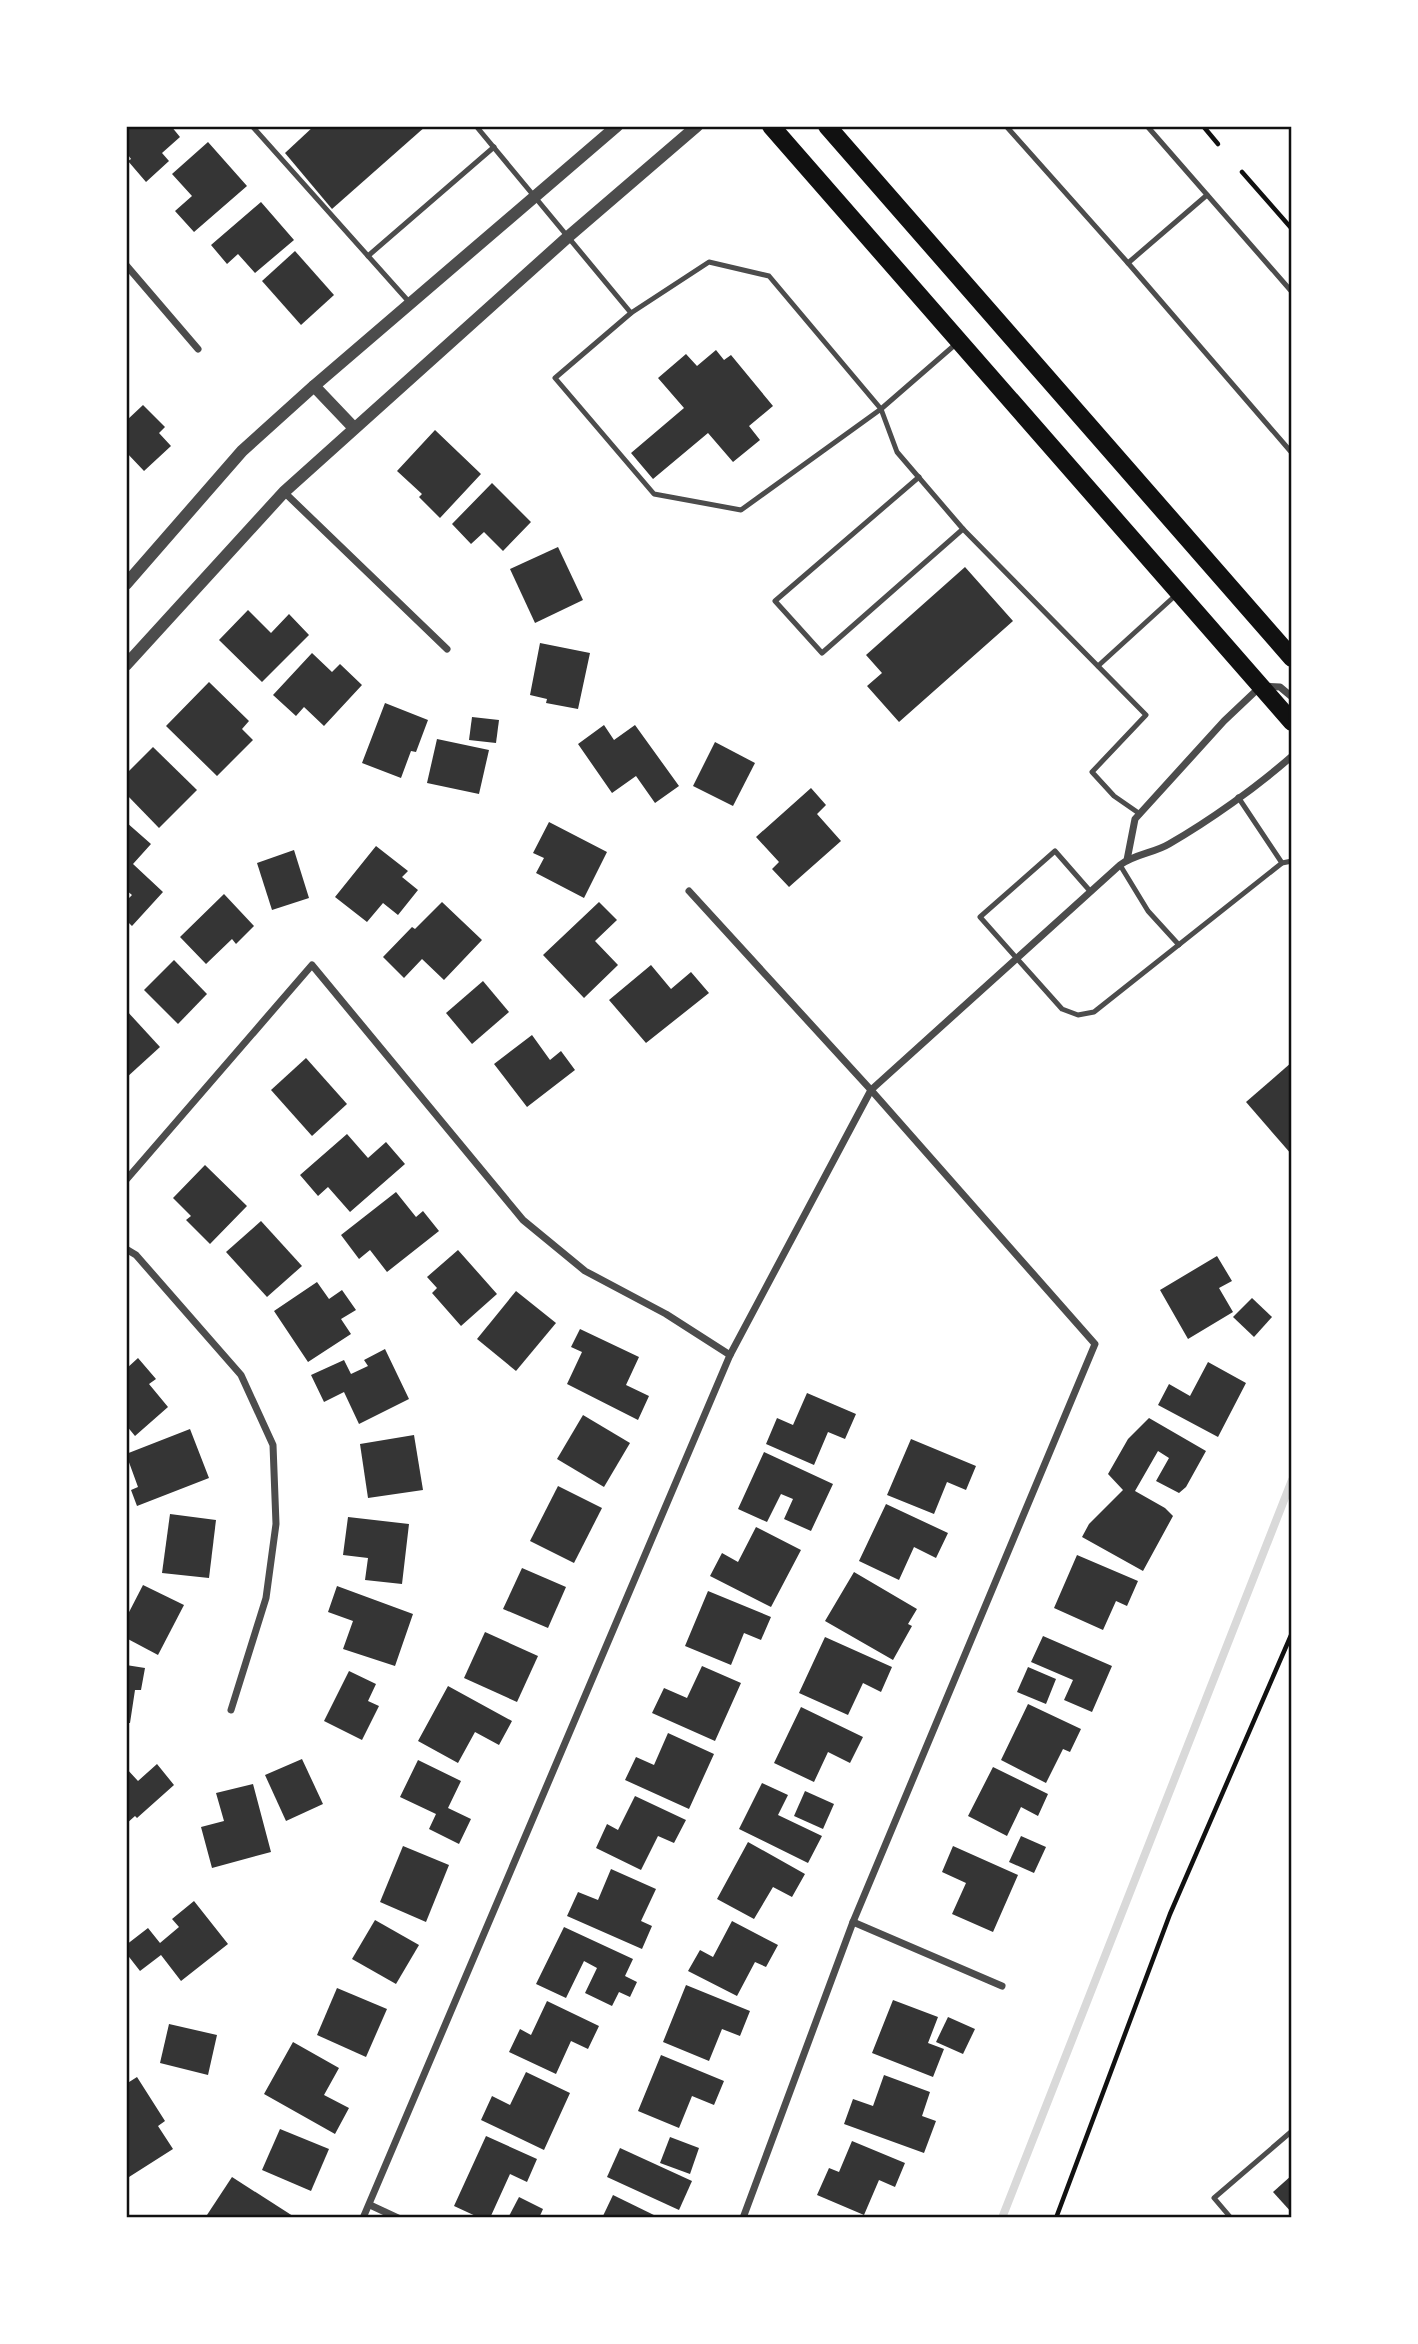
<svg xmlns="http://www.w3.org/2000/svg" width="1418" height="2344" font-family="'Libre Baskerville',serif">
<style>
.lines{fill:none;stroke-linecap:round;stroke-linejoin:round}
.stream{stroke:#d9d9d9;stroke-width:8}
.building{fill:#353535}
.path{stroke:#111;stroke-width:4.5}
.service{stroke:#4c4c4c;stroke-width:5}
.minor{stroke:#4c4c4c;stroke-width:7}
.tertiary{stroke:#4c4c4c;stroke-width:12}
.primary{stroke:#111;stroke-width:18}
.neatline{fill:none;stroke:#111;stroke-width:2.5}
</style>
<rect width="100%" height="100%" fill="#fff"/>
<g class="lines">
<path class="stream" d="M1002,2218L1292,1480"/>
</g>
<g class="building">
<path d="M126,126H171L180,137L162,153L169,161L146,182L128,161L131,159L126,152Z"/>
<path d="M314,126H426L332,209L285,153Z"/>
<path d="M208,142L247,186L194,232L175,211L192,196L172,174Z"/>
<path d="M261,202L294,240L255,273L238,254L227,264L211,245Z"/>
<path d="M295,251L334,295L301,325L262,281Z"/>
<path d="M716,350L724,360L731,355L773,406L749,426L760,440L733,462L708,433L653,479L631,453L684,408L658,378L686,354L697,366Z"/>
<path d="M143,405L165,427L159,433L171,446L144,471L126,452V421Z"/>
<path d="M435,430L481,474L440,518L419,497L422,494L397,471Z"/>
<path d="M492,483L531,522L503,551L484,532L471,544L452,524Z"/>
<path d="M558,547L583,600L535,623L510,569Z"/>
<path d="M965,567L1013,621L899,722L867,686L882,673L866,655Z"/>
<path d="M248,610L271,633L289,614L309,635L262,682L219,640Z"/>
<path d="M540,643L590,653L578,709L546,703L547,699L530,695Z"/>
<path d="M312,653L332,672L340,664L362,685L324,726L304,707L296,716L273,695Z"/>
<path d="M209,682L249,721L242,729L253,740L217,776L166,726Z"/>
<path d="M385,703L428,720L416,752L411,751L401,778L362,763Z"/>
<path d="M472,717L499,720L496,743L469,740Z"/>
<path d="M604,725L614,740L635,725L679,786L655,803L636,776L612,793L578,744Z"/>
<path d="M437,739L489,750L479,794L427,783Z"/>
<path d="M715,742L755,763L733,806L693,786Z"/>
<path d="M153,747L197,790L159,828L126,794V774Z"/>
<path d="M811,788L826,805L817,814L841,841L789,887L772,869L779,862L756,837Z"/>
<path d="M126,822L151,844L133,864L163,892L132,926L126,920V901L132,895L126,890Z"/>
<path d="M549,822L607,852L584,898L536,873L544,858L533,853Z"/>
<path d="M376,846L408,871L402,877L418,890L398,915L383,903L367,922L335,897Z"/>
<path d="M294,850L309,898L272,910L257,863Z"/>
<path d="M224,894L254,926L236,944L232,939L206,964L180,937Z"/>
<path d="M442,902L482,940L444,980L422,959L404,978L383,957L412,927L415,929Z"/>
<path d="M599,902L617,920L595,941L618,965L584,998L543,955Z"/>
<path d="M174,960L207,994L178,1024L144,990Z"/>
<path d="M651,965L671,989L691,972L709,993L646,1043L609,1000Z"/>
<path d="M483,981L509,1012L472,1044L446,1013Z"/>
<path d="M126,1010L160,1047L126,1078Z"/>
<path d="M532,1035L550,1060L561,1051L575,1070L527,1107L494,1064Z"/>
<path d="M306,1058L347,1104L312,1136L271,1090Z"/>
<path d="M1292,1062V1155L1246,1102Z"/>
<path d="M347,1134L368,1158L386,1142L405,1164L350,1212L328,1187L318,1196L300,1175Z"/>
<path d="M205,1165L247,1206L210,1244L186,1220L191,1216L173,1198Z"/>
<path d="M396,1192L416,1217L423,1211L439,1231L387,1272L370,1250L359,1259L341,1235Z"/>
<path d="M261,1221L302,1266L267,1297L226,1252Z"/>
<path d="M458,1250L497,1294L461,1326L432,1293L437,1288L427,1277Z"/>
<path d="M1217,1256L1232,1281L1219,1288L1233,1312L1188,1339L1160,1290Z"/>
<path d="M317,1282L329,1299L342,1290L356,1310L341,1319L351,1334L308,1362L274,1311Z"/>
<path d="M516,1291L556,1323L516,1371L477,1339Z"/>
<path d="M1252,1298L1272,1317L1254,1337L1233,1317Z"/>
<path d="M580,1329L639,1357L626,1385L649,1396L638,1420L567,1384L582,1352L571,1347Z"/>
<path d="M385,1349L409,1399L359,1424L344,1392L324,1402L311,1375L344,1360L351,1374L368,1366L364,1360Z"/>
<path d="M138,1358L156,1379L149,1384L168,1407L135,1436L126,1425V1369Z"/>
<path d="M1208,1362L1246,1383L1218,1437L1158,1405L1169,1384L1190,1396Z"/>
<path d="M807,1393L856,1414L845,1439L828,1432L814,1465L766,1444L777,1418L793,1425Z"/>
<path d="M583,1415L630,1443L604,1487L557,1459Z"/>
<path d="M1149,1418L1206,1451L1186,1487L1179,1493L1156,1481L1169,1458L1158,1451L1135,1491L1165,1508L1173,1516L1143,1571L1082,1537L1089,1524L1123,1490L1108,1474L1128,1439Z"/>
<path d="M190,1429L209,1478L137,1506L131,1490L138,1487L126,1454Z"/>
<path d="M414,1435L423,1490L368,1498L360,1444Z"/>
<path d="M911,1439L976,1466L966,1490L947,1482L934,1514L887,1495Z"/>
<path d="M764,1452L833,1484L811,1531L784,1519L793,1499L781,1494L767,1522L738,1509Z"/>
<path d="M558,1486L602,1508L574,1563L530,1541Z"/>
<path d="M886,1504L948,1533L936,1558L914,1547L899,1580L859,1561Z"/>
<path d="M170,1514L216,1520L209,1578L162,1573Z"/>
<path d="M348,1517L409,1524L402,1584L365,1580L368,1558L343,1555Z"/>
<path d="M756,1527L801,1550L771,1607L710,1576L722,1553L738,1562Z"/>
<path d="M1077,1555L1138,1581L1127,1606L1116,1601L1103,1630L1054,1608Z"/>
<path d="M522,1568L566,1587L548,1628L503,1609Z"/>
<path d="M854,1572L917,1609L908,1624L912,1626L893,1660L825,1621Z"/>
<path d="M143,1585L184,1605L158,1655L126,1638V1618Z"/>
<path d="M337,1586L413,1614L395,1666L343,1649L353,1621L328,1612Z"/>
<path d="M708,1591L771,1617L761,1640L744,1633L731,1665L685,1646Z"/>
<path d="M485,1632L538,1656L517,1702L464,1678Z"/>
<path d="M1043,1636L1112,1666L1092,1712L1064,1700L1073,1680L1031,1662Z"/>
<path d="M825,1637L892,1667L881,1692L863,1683L848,1715L799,1693Z"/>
<path d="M126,1665L145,1668L141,1690H135L130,1723H126Z"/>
<path d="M702,1666L741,1683L715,1741L652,1713L664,1688L687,1698Z"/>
<path d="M1028,1667L1056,1679L1046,1704L1017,1692Z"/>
<path d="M349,1671L376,1684L368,1701L379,1706L362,1740L324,1721Z"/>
<path d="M448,1686L512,1721L499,1745L475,1732L458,1763L418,1741Z"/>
<path d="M1028,1704L1081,1729L1070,1752L1063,1749L1046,1783L1001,1760Z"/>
<path d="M801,1707L863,1737L850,1763L828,1752L814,1782L774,1763Z"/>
<path d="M668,1733L714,1754L689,1809L625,1780L636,1757L654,1765Z"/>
<path d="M302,1759L323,1804L286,1821L265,1775Z"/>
<path d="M418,1760L461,1781L448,1808L471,1819L459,1844L429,1829L436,1814L400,1797Z"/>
<path d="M157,1764L174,1785L137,1818L135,1816L126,1824V1768L138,1781Z"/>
<path d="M993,1767L1048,1794L1038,1816L1021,1807L1007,1836L968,1816Z"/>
<path d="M762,1783L788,1795L778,1815L822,1836L808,1863L739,1829Z"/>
<path d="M253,1784L271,1852L212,1868L201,1827L224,1821L216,1793Z"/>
<path d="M805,1791L834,1804L823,1829L794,1816Z"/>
<path d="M635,1796L686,1820L674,1843L658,1836L641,1870L596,1848L607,1824L618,1830Z"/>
<path d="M1021,1836L1046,1847L1034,1873L1009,1862Z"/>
<path d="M748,1842L805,1874L792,1897L773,1887L754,1919L717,1899Z"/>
<path d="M403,1846L449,1865L426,1922L380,1902Z"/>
<path d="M953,1846L1018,1875L993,1932L952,1914L966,1883L942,1872Z"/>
<path d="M611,1869L656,1889L641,1921L652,1926L642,1949L567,1916L578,1892L598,1900Z"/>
<path d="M194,1901L228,1944L181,1981L161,1955L140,1971L126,1953V1945L148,1928L160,1943L179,1927L172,1919Z"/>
<path d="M375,1920L419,1945L396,1984L352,1959Z"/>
<path d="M732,1921L778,1945L766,1967L755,1962L737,1996L688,1971L700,1950L713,1957Z"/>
<path d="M564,1927L633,1959L625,1976L637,1982L630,1997L619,1992L612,2006L585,1993L597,1968L584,1961L566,1998L536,1984Z"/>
<path d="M686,1985L750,2011L740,2036L722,2029L709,2061L663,2042Z"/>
<path d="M337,1988L387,2009L366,2057L317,2035Z"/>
<path d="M893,2000L938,2017L928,2043L944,2049L933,2077L872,2053Z"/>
<path d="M547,2001L599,2026L588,2049L571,2041L556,2074L509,2052L520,2029L531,2035Z"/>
<path d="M948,2017L975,2029L963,2054L936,2042Z"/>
<path d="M169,2024L217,2035L208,2075L160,2063Z"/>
<path d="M293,2042L339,2068L324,2095L349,2108L335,2134L264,2094Z"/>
<path d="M661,2055L724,2081L714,2105L692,2096L679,2128L638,2111Z"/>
<path d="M526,2072L570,2093L544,2150L481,2120L492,2096L510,2105Z"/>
<path d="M884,2075L930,2092L922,2116L936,2121L924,2153L844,2124L853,2099L873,2106Z"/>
<path d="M137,2077L165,2121L158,2126L173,2149L129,2177L126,2172V2084Z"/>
<path d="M280,2129L329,2149L311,2191L262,2170Z"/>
<path d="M486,2136L537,2159L527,2182L510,2174L490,2218H480L454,2206Z"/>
<path d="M670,2137L699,2148L690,2174L660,2163Z"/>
<path d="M852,2141L905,2163L895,2187L879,2180L864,2215L817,2195L829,2168L839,2172Z"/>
<path d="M620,2148L692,2181L679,2210L607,2177Z"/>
<path d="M1292,2175V2213L1273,2192Z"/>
<path d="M232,2177L296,2218H205Z"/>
<path d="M613,2195L660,2218H602Z"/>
<path d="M519,2197L543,2209L539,2218H508Z"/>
</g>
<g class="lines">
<g class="path">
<path d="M1203,126L1218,144"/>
<path d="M1242,172L1292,229"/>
<path d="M1056,2218L1170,1914L1292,1633"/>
</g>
<g class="service">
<path d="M252,126L410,303"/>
<path d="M476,126L631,313L709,262L769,276L881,409L957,343"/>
<path d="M1006,126L1128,263L1292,453"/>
<path d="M1147,126L1292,292"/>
<path d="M368,256L494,147"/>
<path d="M1128,263L1207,195"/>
<path d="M631,313L555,378L654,494L741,510L881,409L897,452L963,529L1146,715L1092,772L1114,796L1140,814"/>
<path d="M919,477L775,601L822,653L963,529"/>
<path d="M1098,666L1177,594"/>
<path d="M1238,797L1282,863"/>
<path d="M1120,865L1148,911L1179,945"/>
<path d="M1090,891L1055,851L980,917L1062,1009L1078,1015L1094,1012L1282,863L1292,861"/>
<path d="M1231,2218L1214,2198L1292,2131"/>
</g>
<g class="minor">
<path d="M126,265L198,349"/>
<path d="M284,492L447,649"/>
<path d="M1127,860L1135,819L1224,721L1261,686L1280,687L1292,697"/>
<path d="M689,891L871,1090L1095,1344L853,1922L743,2218"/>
<path d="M126,1180L312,965L523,1220L585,1271L666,1314L730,1355"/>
<path d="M126,1249L136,1255L241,1375L273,1445L276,1524L266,1598L231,1710"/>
<path d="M853,1922L1002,1986"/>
<path d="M370,2205L398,2218"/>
<path d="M363,2218L730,1355L871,1090L1120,865C1135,854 1154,853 1169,844C1209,821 1257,787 1292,756"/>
</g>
<g class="tertiary">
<path d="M314,386L354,428"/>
<path d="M126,584L242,451L314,386L617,126"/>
<path d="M126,665L284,492L569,236L697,126"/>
</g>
<g class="primary">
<path d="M771,126L1292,722"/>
<path d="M827,126L1292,658"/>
</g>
</g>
<rect width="1418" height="2344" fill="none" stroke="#ffffff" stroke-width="256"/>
<rect x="128" y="128" width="1162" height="2088" class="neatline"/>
</svg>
